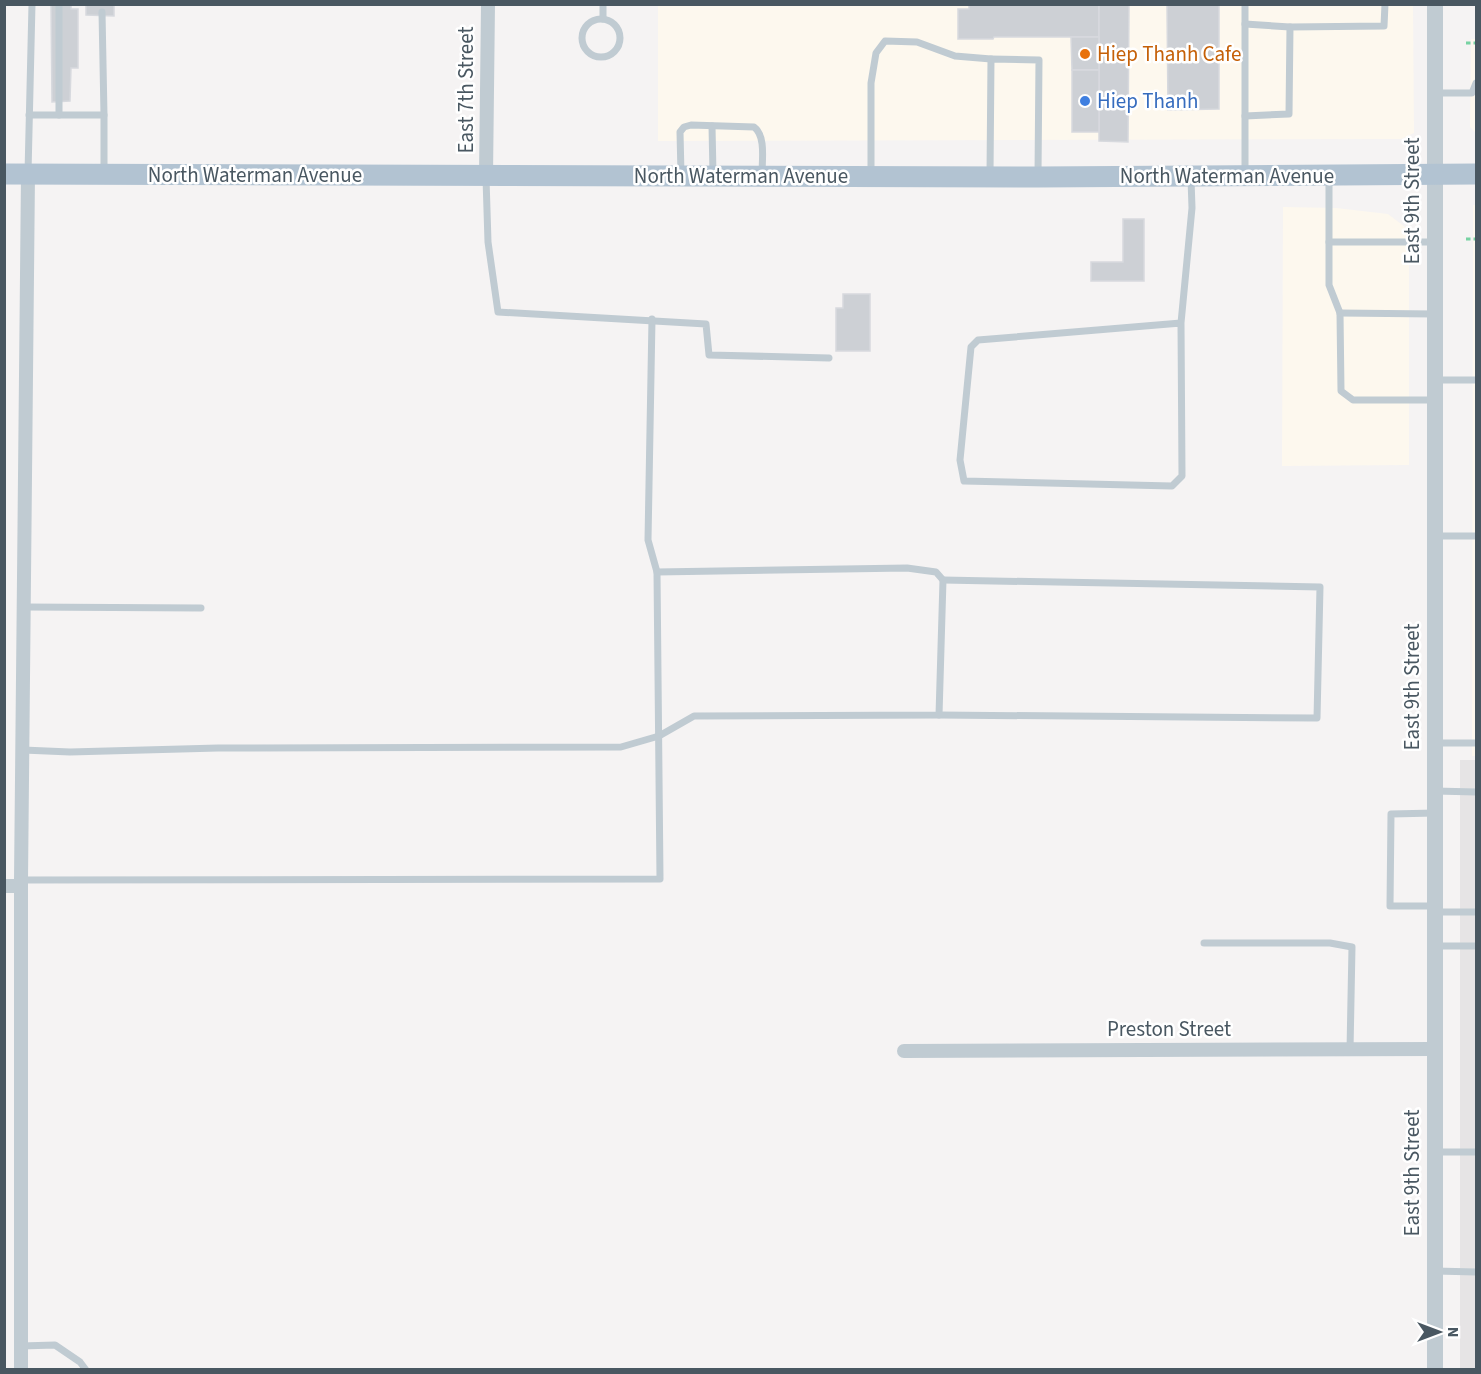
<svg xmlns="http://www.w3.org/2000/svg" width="1481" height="1374" font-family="'Source Sans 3',sans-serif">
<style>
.commercial{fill:#fdf8ee}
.education{fill:#e6e4e5}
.building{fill:#cdd0d5;stroke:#d7d9de;stroke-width:1.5}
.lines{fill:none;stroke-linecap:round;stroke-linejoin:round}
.path{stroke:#77d2a2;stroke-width:3;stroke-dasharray:4.5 3;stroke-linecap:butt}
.service{stroke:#c0cbd2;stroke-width:7}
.minor{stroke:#c0cbd2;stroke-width:14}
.tertiary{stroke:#c0cbd2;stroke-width:16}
.primary{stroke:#b2c3d2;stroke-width:21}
.food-dot{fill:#e8710a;stroke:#fff;stroke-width:2}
.shop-dot{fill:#3f7fe0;stroke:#fff;stroke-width:2}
.labels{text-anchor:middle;stroke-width:5;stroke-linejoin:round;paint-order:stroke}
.food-label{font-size:21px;fill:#c56008;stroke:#fff;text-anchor:start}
.street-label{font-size:21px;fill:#495761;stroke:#fff}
.shop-label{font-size:21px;fill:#366cbe;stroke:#fff;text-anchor:start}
</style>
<rect width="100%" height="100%" fill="#f5f3f3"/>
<g class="commercial">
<path d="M658,5H1413L1414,133L1401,139L658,141Z"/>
<path d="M1471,39H1476V133L1470,127Z"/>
<path d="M1473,205H1476V756H1472Z"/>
<path d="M1283,207L1336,208L1388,214L1409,230V465L1282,466Z"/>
</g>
<path class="education" d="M1460,760H1476V1369L1460,1370Z"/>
<g class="building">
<path d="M51,4H71V9H78V68H71L70,101L52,102Z"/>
<path d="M86,4H114V16L86,15Z"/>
<path d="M969,4H1099V37H994L993,39H958V9H969Z"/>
<path d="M1099,4H1129L1128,142L1099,141Z"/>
<path d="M1167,4H1219V109L1168,110Z"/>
<path d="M1071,37H1099V70H1072Z"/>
<rect x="1072" y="70" width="27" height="62"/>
<path d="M1123,219H1144V281H1091V262H1123Z"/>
<path d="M843,294H870V351H836V308H843Z"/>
</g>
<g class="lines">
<g class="path">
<path d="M1466,43H1476"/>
<path d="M1466,239H1476"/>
</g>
<g class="service">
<path d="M59,4V115"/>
<path d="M1245,4V173"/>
<path d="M102,12L104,115"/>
<circle cx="601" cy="38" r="19"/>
<path d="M603,19V4"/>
<path d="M1245,24L1290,27"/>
<path d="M1435,93H1472L1476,83"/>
<path d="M29,115H104V170"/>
<path d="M1245,116L1289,114L1290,27L1384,26L1385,4"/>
<path d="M712,126L713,174"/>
<path d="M28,173L32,4"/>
<path d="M681,174L680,132L684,127L691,125L754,127C766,136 762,160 762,174"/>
<path d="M871,174V83L876,53L885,41L917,42L955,56L991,59"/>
<path d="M990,174L991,59L1039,60L1038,174"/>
<path d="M486,178L488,242L498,312L706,324L709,355L829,358"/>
<path d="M1329,178V285L1340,313L1341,391L1353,400H1434"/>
<path d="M1329,242H1434"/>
<path d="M1340,313L1434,314"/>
<path d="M1181,323L978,340L971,347L960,460L964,481L1172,486L1182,476L1181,323L1192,208L1191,179"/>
<path d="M1434,380H1476"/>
<path d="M1434,536H1476"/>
<path d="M24,607L201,608"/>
<path d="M939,715L1317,718L1320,587L943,580"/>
<path d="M1434,743H1476"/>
<path d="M23,750L70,752L218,748L621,747L659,736L694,716L939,715L943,580L936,572L907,568L657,572"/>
<path d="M1435,791L1476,792"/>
<path d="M1435,813L1391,814L1390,906H1435"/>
<path d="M21,880L660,879L657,572L648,540L652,319"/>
<path d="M1435,912H1476"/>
<path d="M1204,943H1330L1352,947L1350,1050"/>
<path d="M1435,946H1476"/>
<path d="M1435,1152H1476"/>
<path d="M1435,1271L1476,1272"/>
<path d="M21,1346L55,1345L80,1362L86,1370"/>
</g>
<g class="minor">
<path d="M486,176L488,4"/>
<path d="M4,886H21"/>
<path d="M904,1051L1435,1049"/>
<path d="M21,1370V880L28,174"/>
</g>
<path class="tertiary" d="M1435,1370V4"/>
<path class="primary" d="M4,174L1038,177L1476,174"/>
</g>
<circle class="food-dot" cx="1085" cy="54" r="6"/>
<circle class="shop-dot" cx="1085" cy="101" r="6"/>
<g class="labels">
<g class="food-label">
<text x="1097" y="61">Hiep Thanh Cafe</text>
</g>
<g class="street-label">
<text transform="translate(466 90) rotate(-90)" y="7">East 7th Street</text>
<text x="255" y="182">North Waterman Avenue</text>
<text x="741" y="183">North Waterman Avenue</text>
<text x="1227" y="183">North Waterman Avenue</text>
<text transform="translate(1412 201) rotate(-90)" y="7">East 9th Street</text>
<text transform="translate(1412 687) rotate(-90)" y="7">East 9th Street</text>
<text x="1169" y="1036">Preston Street</text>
<text transform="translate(1412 1173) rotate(-90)" y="7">East 9th Street</text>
</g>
<g class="shop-label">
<text x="1097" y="108">Hiep Thanh</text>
</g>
</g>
<rect width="1481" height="1374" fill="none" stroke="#495761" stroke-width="12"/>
<g transform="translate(1439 1332) rotate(90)" stroke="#ffffff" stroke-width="4.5" paint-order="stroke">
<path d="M0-4.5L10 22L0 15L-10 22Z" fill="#495761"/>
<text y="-9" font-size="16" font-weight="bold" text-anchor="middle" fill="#495761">N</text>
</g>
</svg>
